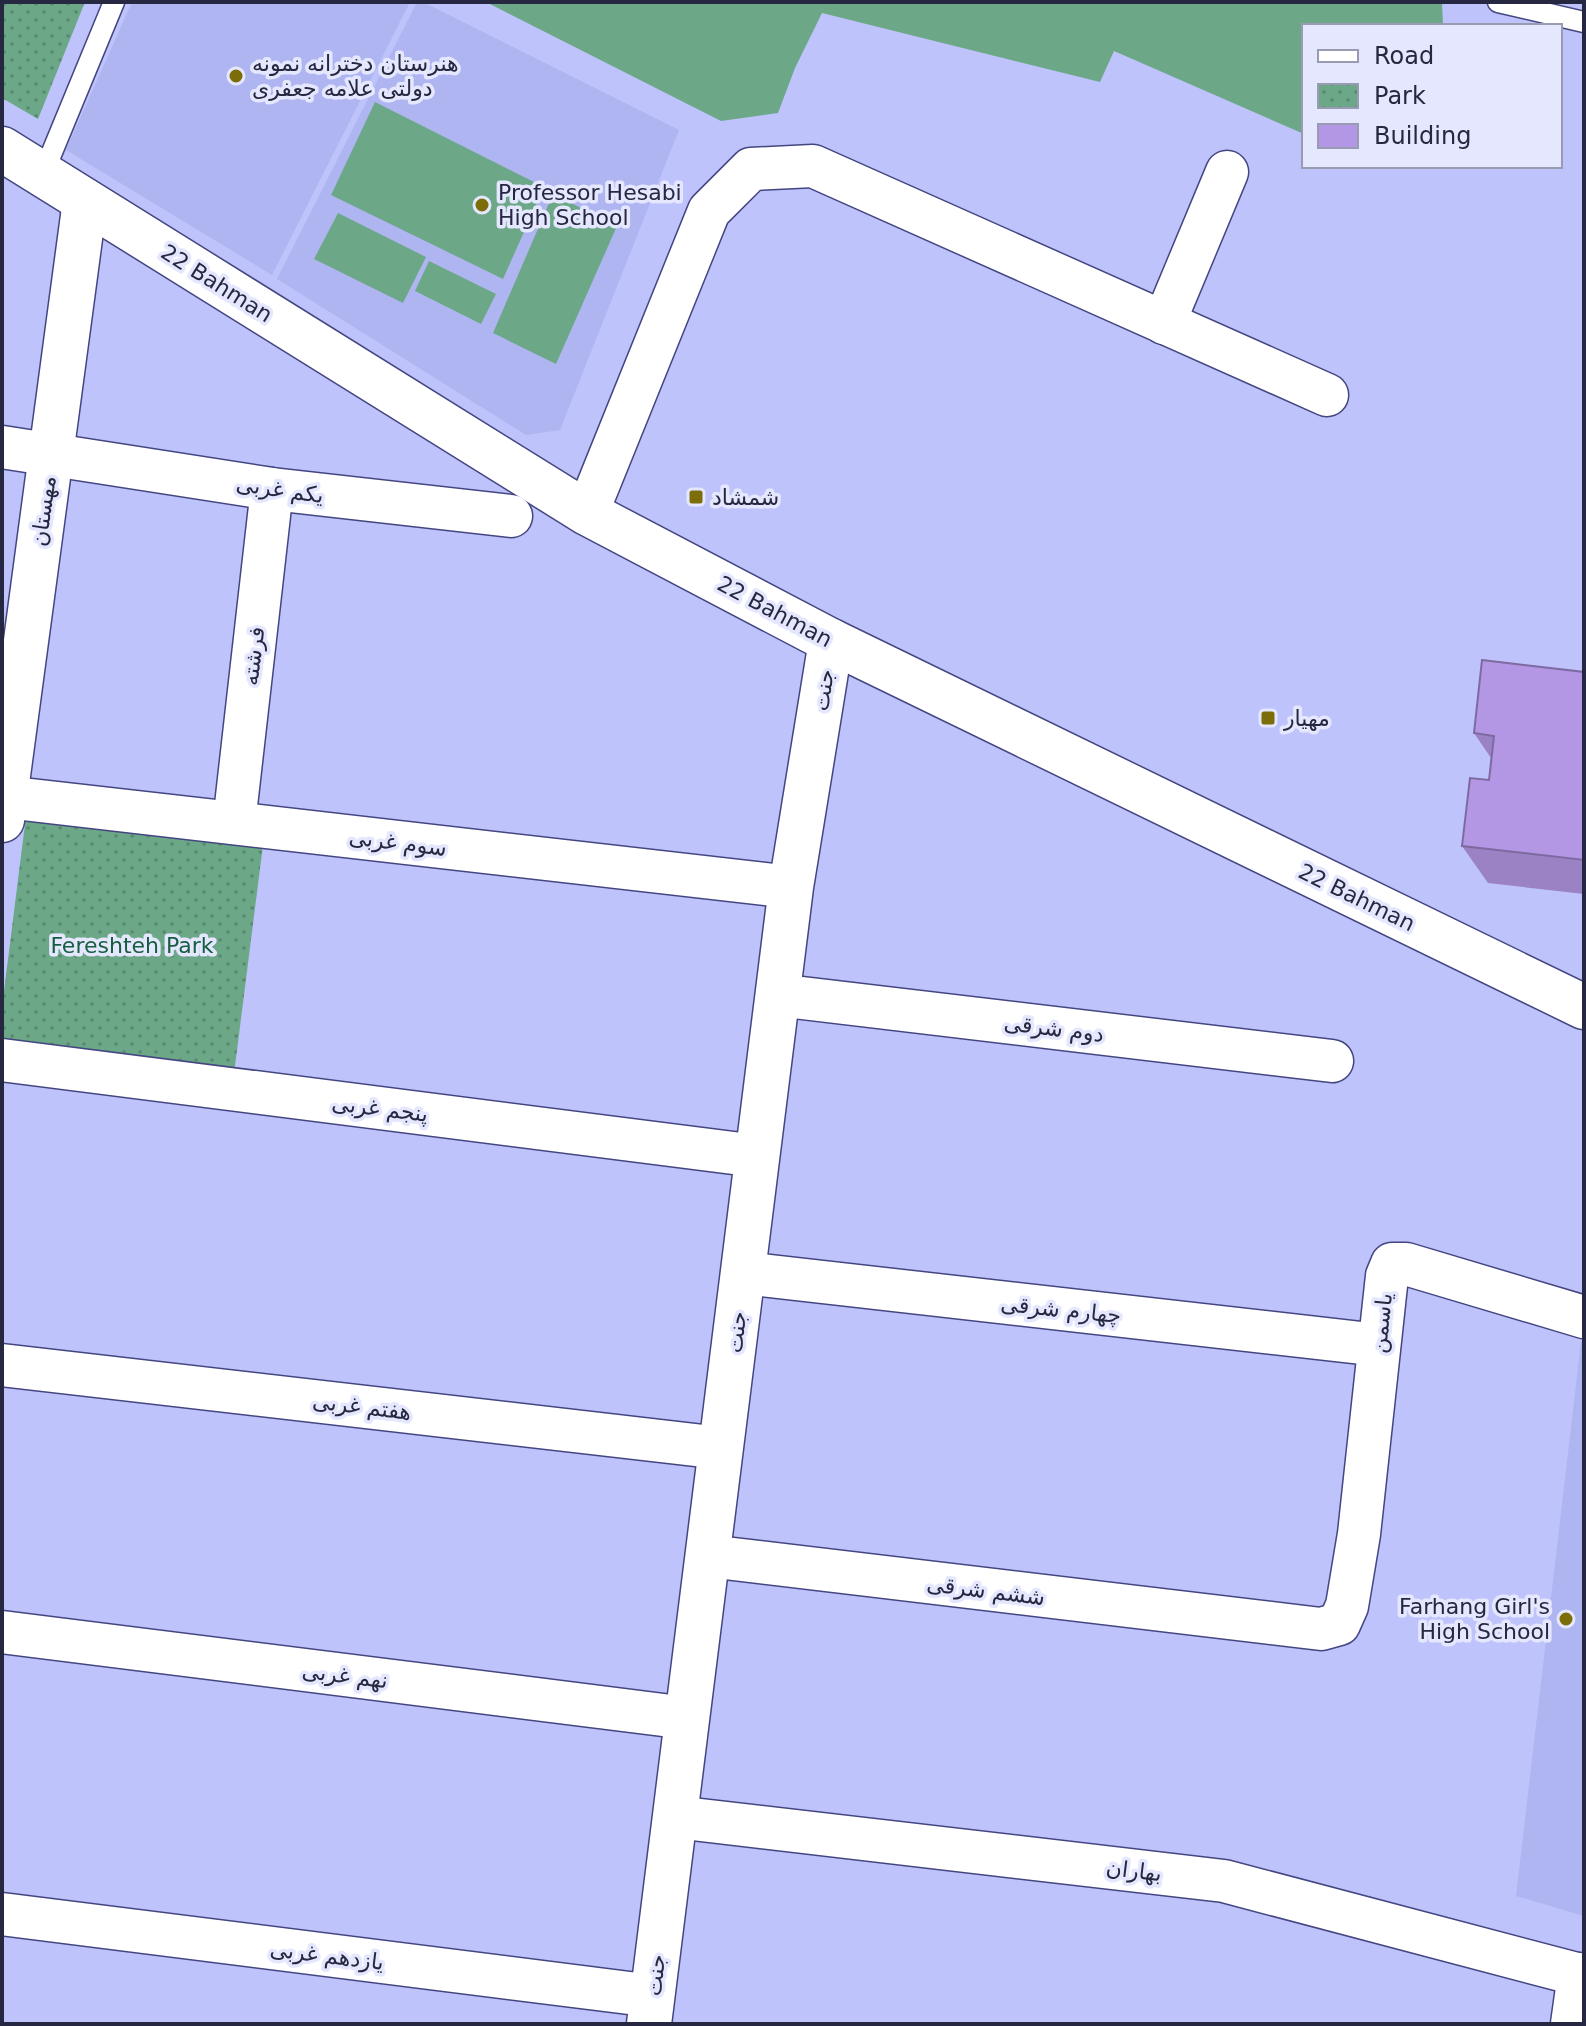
<svg xmlns="http://www.w3.org/2000/svg" width="1586" height="2026" font-family="'DejaVu Sans',Cairo,sans-serif">
<style>
.built{fill:#afb5f1}
.grass{fill:#6ca888}
.park{fill:url(#park-dots)}
.lines{fill:none;stroke-linecap:round;stroke-linejoin:round}
.service-casing{stroke:#444681;stroke-width:23}
.minor-casing{stroke:#444681;stroke-width:45}
.tertiary-casing{stroke:#444681;stroke-width:47}
.secondary-casing{stroke:#444681;stroke-width:47}
.service{stroke:#fff;stroke-width:20}
.minor{stroke:#fff;stroke-width:42}
.tertiary{stroke:#fff;stroke-width:44}
.secondary{stroke:#fff;stroke-width:44}
.wall{fill:#9a82c5}
.building{fill:#b397e5;stroke:#7d6aa0;stroke-width:2}
.poi-dot{fill:#7c6d09;stroke:#e4e7fd;stroke-width:3}
.labels{text-anchor:middle;stroke-width:7;stroke-linejoin:round;paint-order:stroke}
.poi-label{font-size:22px;fill:#262842;stroke:#e4e7fd;text-anchor:start}
.street-label{font-size:22px;fill:#262842;stroke:#e4e7fd}
.park-label{font-size:22px;fill:#175e3f;stroke:#e4e7fd}
</style>
<defs>
<pattern id="park-dots" width="8" height="8" patternUnits="userSpaceOnUse" patternTransform="scale(2)"><rect width="8" height="8" fill="#6ca888"/><path d="M2 2h.1M6 6h.1" fill="none" stroke="#598971" stroke-width="1.8" stroke-linecap="round"/></pattern>
</defs>
<rect width="100%" height="100%" fill="#bec3fb"/>
<g class="built">
<path d="M132,2H410L272,275L66,150Z"/>
<path d="M417,2H423L679,130L560,430L526,435L277,279Z"/>
<path d="M1581,1342H1584V1916L1516,1896Z"/>
</g>
<g class="grass">
<path d="M486,2H1442L1443,26H1304V134L1114,51L1100,82L822,13L795,68L778,113L721,121Z"/>
<path d="M375,102L544,187L503,279L331,195Z"/>
<path d="M553,194L617,226L556,364L493,333Z"/>
<path d="M338,213L426,257L403,303L314,259Z"/>
<path d="M429,261L496,294L481,324L415,291Z"/>
</g>
<g class="park">
<path d="M2,2H85L38,119L2,98Z"/>
<path d="M26,816L263,845L234,1074L2,1044V1007Z"/>
</g>
<g class="lines">
<defs>
<g id="service">
<path d="M1498,2L1584,22"/>
<path d="M43,174L114,2"/>
</g>
<g id="minor">
<path d="M1164,323L1227,172"/>
<path d="M2,447L272,489L511,516"/>
<path d="M587,513L709,211L751,169L813,166L1327,395"/>
<path d="M5,797L791,887"/>
<path d="M234,823L272,489"/>
<path d="M777,995L1332,1061"/>
<path d="M2,1060L757,1156"/>
<path d="M743,1273L1379,1345"/>
<path d="M2,1365L721,1448"/>
<path d="M708,1556L1321,1629L1339,1624L1347,1606L1359,1534L1387,1276L1392,1264H1406L1584,1317"/>
<path d="M2,1632L687,1718"/>
<path d="M675,1817L1224,1881L1584,1976"/>
<path d="M2,1914L653,1996"/>
<path d="M1572,2024L1579,1974"/>
</g>
<g id="tertiary">
<path d="M2,820L85,201"/>
<path d="M649,2024L791,887L831,641"/>
</g>
<path id="secondary" d="M2,149L587,513L831,641L1584,1007"/>
</defs>
<use href="#service" class="service-casing"/>
<use href="#minor" class="minor-casing"/>
<use href="#tertiary" class="tertiary-casing"/>
<use href="#secondary" class="secondary-casing"/>
<use href="#service" class="service"/>
<use href="#minor" class="minor"/>
<use href="#tertiary" class="tertiary"/>
<use href="#secondary" class="secondary"/>
</g>
<path class="wall" d="M1584,672V894L1488,883L1462,846L1489,780L1491,758L1474,733Z"/>
<path class="building" d="M1482,660L1584,672V860L1462,846L1470,778L1489,780L1494,736L1474,733Z"/>
<g class="poi-dot">
<circle cx="236" cy="76" r="8"/>
<circle cx="482" cy="205" r="8"/>
<rect x="688" y="489" width="16" height="16" rx="4"/>
<rect x="1260" y="710" width="16" height="16" rx="4"/>
<circle cx="1566" cy="1619" r="8"/>
</g>
<g class="labels">
<g class="poi-label">
<text x="252" y="71">هنرستان دخترانه نمونه<tspan x="252" dy="25">دولتی علامه جعفری</tspan></text>
<text x="498" y="200">Professor Hesabi<tspan x="498" dy="25">High School</tspan></text>
<text x="712" y="505">شمشاد</text>
<text x="1284" y="726">مهیار</text>
<text x="1550" y="1614" text-anchor="end">Farhang Girl's<tspan x="1550" dy="25">High School</tspan></text>
</g>
<g class="street-label">
<text transform="translate(217 283) rotate(32)" y="8">22 Bahman</text>
<text transform="translate(280 489) rotate(8)" y="8">یکم غربی</text>
<text transform="translate(43 511) rotate(-82)" y="8">مهستان</text>
<text transform="translate(775 611) rotate(28)" y="8">22 Bahman</text>
<text transform="translate(253 656) rotate(-83)" y="8">فرشته</text>
<text transform="translate(823 690) rotate(-81)" y="8">جنت</text>
<text transform="translate(398 842) rotate(7)" y="8">سوم غربی</text>
<text transform="translate(1357 897) rotate(26)" y="8">22 Bahman</text>
<text transform="translate(1054 1028) rotate(7)" y="8">دوم شرقی</text>
<text transform="translate(380 1108) rotate(7)" y="8">پنجم غربی</text>
<text transform="translate(1061 1309) rotate(6)" y="8">چهارم شرقی</text>
<text transform="translate(1381 1323) rotate(-84)" y="8">یاسمن</text>
<text transform="translate(736 1332) rotate(-83)" y="8">جنت</text>
<text transform="translate(362 1406) rotate(7)" y="8">هفتم غربی</text>
<text transform="translate(986 1590) rotate(7)" y="8">ششم شرقی</text>
<text transform="translate(345 1675) rotate(7)" y="8">نهم غربی</text>
<text transform="translate(1134 1870) rotate(7)" y="8">بهاران</text>
<text transform="translate(327 1955) rotate(7)" y="8">یازدهم غربی</text>
<text transform="translate(655 1975) rotate(-83)" y="8">جنت</text>
</g>
<g class="park-label">
<text x="132" y="953">Fereshteh Park</text>
</g>
</g>
<rect width="1586" height="2026" fill="none" stroke="#262842" stroke-width="8"/>
<rect x="1302" y="24" width="260" height="144" fill="#e4e7fd" stroke="#989bb2" stroke-width="2"/>
<rect x="1318" y="50" width="40" height="12" fill="#ffffff" stroke="#989bb2" stroke-width="2"/>
<text x="1374" y="64" font-size="24" fill="#262842">Road</text>
<rect x="1318" y="84" width="40" height="24" fill="url(#park-dots)" stroke="#989bb2" stroke-width="2"/>
<text x="1374" y="104" font-size="24" fill="#262842">Park</text>
<rect x="1318" y="124" width="40" height="24" fill="#b397e5" stroke="#989bb2" stroke-width="2"/>
<text x="1374" y="144" font-size="24" fill="#262842">Building</text>
</svg>
